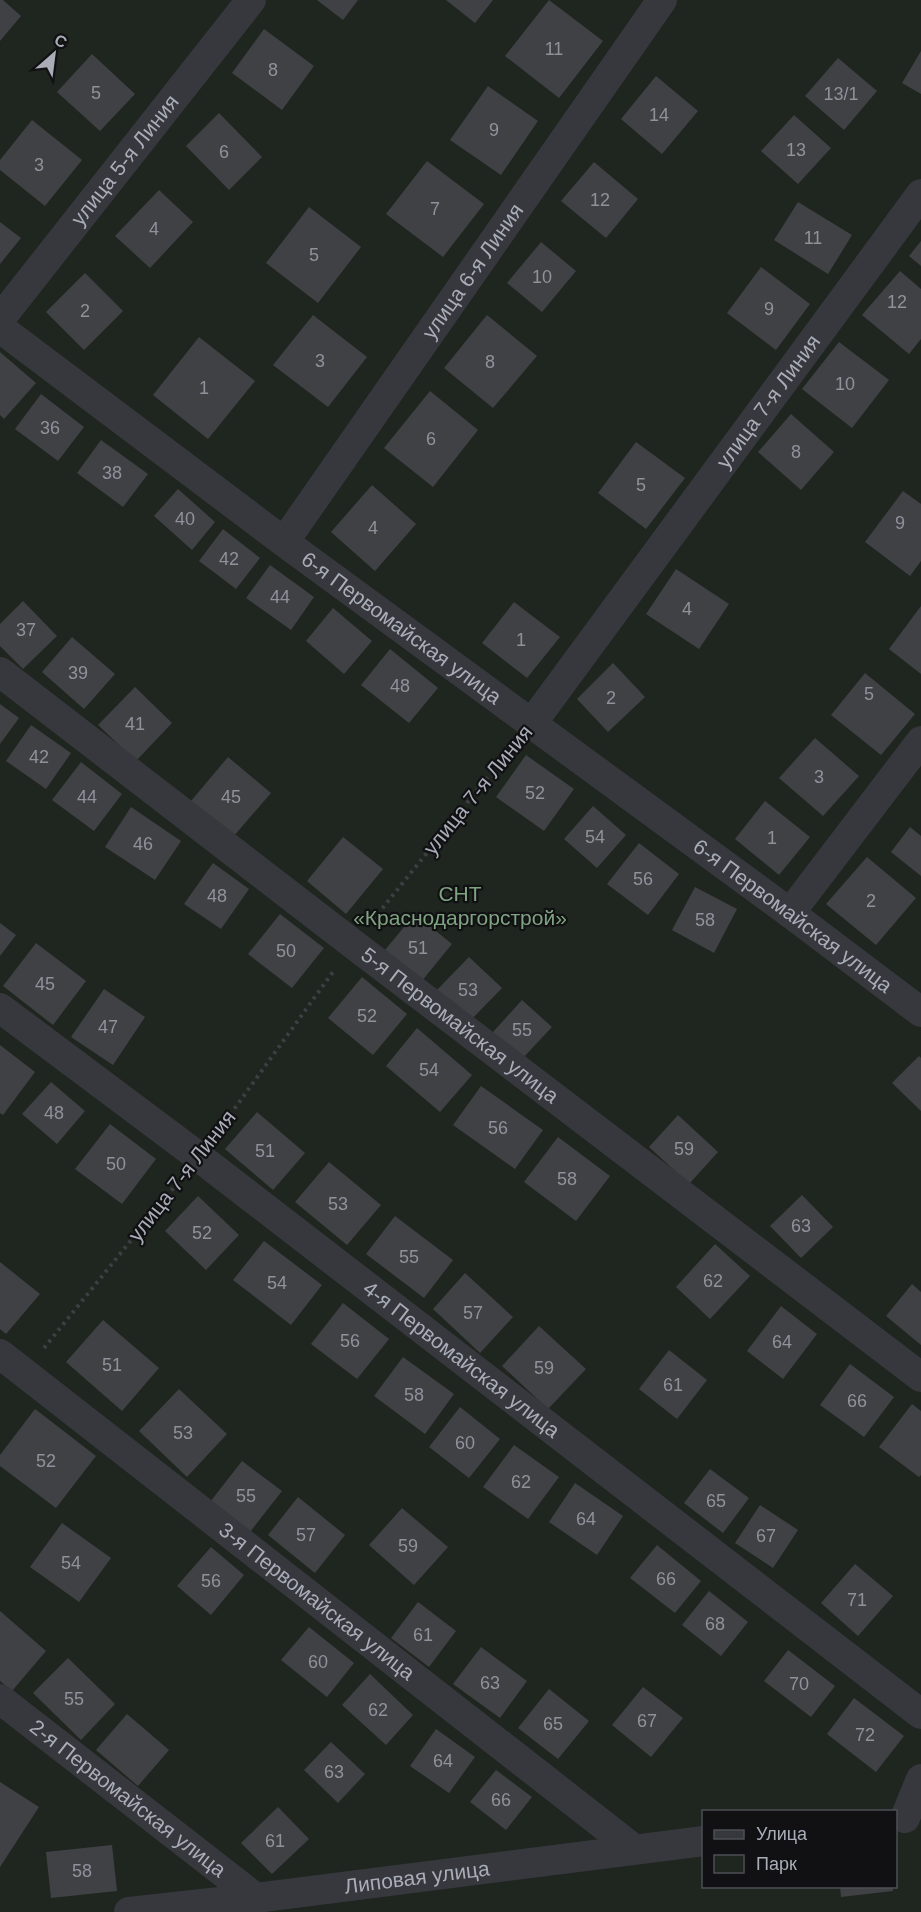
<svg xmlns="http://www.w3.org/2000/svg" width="921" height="1912" font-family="Arial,sans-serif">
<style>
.green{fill:#1e261f;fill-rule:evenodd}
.building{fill:#404145}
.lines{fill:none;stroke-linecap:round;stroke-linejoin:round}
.path{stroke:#3d3f44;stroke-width:4;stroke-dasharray:3 4.5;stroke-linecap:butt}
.minor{stroke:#37383d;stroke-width:30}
.labels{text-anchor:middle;stroke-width:4.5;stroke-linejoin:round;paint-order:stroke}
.number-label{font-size:18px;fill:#8e929b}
.street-label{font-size:21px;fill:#a8adb8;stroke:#111113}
.park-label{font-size:21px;fill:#7fa381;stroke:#111113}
</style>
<rect width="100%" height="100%" fill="#161618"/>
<path class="green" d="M0,0H921V1912H0ZM704,1812H896V1886H704Z"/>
<g class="building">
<path d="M0,0H3L21,16L0,41Z"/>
<path d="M317,0H358L343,20Z"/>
<path d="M446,0H493L475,23Z"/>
<path d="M549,0L603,41L559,98L505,56Z"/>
<path d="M264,29L314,66L282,110L232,73Z"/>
<path d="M921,51V94L902,83Z"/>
<path d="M92,54L135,94L100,131L57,92Z"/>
<path d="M838,58L877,91L844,130L805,96Z"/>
<path d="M656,76L698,111L662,154L621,119Z"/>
<path d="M488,86L538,121L501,175L450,140Z"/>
<path d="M219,113L262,157L229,190L186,146Z"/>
<path d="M794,115L831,148L798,184L761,151Z"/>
<path d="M32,120L82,160L45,206L0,170V160Z"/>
<path d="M427,161L484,204L443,257L386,214Z"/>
<path d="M594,162L638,199L606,238L561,201Z"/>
<path d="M159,190L193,222L150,268L115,236Z"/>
<path d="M798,202L852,235L828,274L774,240Z"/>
<path d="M309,207L361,247L318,303L266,263Z"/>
<path d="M0,222L21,238L0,264Z"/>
<path d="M921,241V266L909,256Z"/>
<path d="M541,242L576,271L542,312L507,283Z"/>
<path d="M761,267L810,304L776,350L727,313Z"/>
<path d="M900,271L921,289V339L909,354L862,315Z"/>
<path d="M85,273L123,311L84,350L46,312Z"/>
<path d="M313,315L367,357L328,407L273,365Z"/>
<path d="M487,315L537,356L493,408L444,368Z"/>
<path d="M199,337L255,381L208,439L153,395Z"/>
<path d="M839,342L889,380L852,428L802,389Z"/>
<path d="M0,352L36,383L4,419L0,415Z"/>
<path d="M430,391L478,430L433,487L384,448Z"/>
<path d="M41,394L84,427L58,461L15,429Z"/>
<path d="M791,414L834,452L801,490L758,452Z"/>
<path d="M101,440L148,474L123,507L77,473Z"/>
<path d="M636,442L685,478L646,529L598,493Z"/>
<path d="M372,485L416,524L375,571L331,532Z"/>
<path d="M178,489L215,522L192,550L154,516Z"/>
<path d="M903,491L921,504V561L910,576L865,542Z"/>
<path d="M223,529L260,558L236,589L199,561Z"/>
<path d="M270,565L314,597L291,630L246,598Z"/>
<path d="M676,569L729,604L699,649L646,614Z"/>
<path d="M23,601L57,636L23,669L0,646V624Z"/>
<path d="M514,602L560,637L527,678L482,643Z"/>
<path d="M921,606V674L889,649Z"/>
<path d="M333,608L372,641L344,674L306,641Z"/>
<path d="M72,637L115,674L84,709L42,672Z"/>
<path d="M390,649L438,688L409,723L361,685Z"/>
<path d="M613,663L645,697L608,732L577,699Z"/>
<path d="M865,673L915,714L881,755L831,715Z"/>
<path d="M135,687L172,723L136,761L98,725Z"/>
<path d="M0,704L19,718L0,744Z"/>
<path d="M31,725L71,753L46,789L6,761Z"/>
<path d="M815,738L859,776L823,816L779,778Z"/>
<path d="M526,755L574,789L544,831L496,797Z"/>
<path d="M228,757L271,793L233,837L191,801Z"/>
<path d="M81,762L122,794L94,831L52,800Z"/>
<path d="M765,801L810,837L779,875L735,839Z"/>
<path d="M593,806L626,835L597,868L564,839Z"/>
<path d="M131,807L181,841L155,880L105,847Z"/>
<path d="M910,827L921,836V876L891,852Z"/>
<path d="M343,837L383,869L346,914L307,881Z"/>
<path d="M639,843L679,874L648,915L607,884Z"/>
<path d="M867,857L916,898L876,945L826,904Z"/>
<path d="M213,863L249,889L221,929L184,904Z"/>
<path d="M695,887L737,909L714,953L672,930Z"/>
<path d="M280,914L324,948L292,988L248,954Z"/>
<path d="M415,914L452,944L421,982L384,951Z"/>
<path d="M0,923L16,935L0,956Z"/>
<path d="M36,943L86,981L53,1025L3,986Z"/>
<path d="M469,957L502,988L468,1023L435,992Z"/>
<path d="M362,977L407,1014L373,1055L328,1018Z"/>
<path d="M104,989L145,1017L113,1065L71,1037Z"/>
<path d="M522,1000L552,1027L522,1059L493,1032Z"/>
<path d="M417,1028L472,1075L440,1112L386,1066Z"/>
<path d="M0,1045L35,1072L3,1115L0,1113Z"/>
<path d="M919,1056L921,1058V1111L892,1083Z"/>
<path d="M51,1082L85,1111L57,1144L22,1114Z"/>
<path d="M481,1086L543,1130L515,1169L453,1125Z"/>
<path d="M257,1112L305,1153L273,1190L225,1149Z"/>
<path d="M678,1115L718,1152L689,1184L649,1147Z"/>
<path d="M110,1124L156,1159L122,1204L75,1169Z"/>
<path d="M558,1137L610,1176L576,1221L524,1182Z"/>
<path d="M329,1162L381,1205L347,1245L295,1202Z"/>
<path d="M802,1195L833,1227L801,1258L770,1226Z"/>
<path d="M198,1196L239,1235L206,1270L165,1231Z"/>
<path d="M395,1216L453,1260L424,1298L366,1254Z"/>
<path d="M264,1241L322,1285L291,1325L233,1280Z"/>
<path d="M715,1244L750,1276L710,1319L676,1287Z"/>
<path d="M0,1262L40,1294L6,1334L0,1329Z"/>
<path d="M465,1273L513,1317L480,1353L433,1309Z"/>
<path d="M912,1284L921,1292V1345L886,1316Z"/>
<path d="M343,1303L389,1339L357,1379L311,1344Z"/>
<path d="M781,1306L817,1334L783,1379L747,1351Z"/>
<path d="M103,1320L159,1368L122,1411L66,1362Z"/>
<path d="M539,1326L586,1369L548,1409L502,1366Z"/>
<path d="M669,1350L707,1380L677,1419L639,1389Z"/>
<path d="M403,1357L454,1394L425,1434L374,1396Z"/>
<path d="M850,1364L894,1397L864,1437L820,1405Z"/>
<path d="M179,1389L227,1434L187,1477L139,1431Z"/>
<path d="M912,1404L921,1411V1475L919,1477L879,1447Z"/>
<path d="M460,1407L500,1439L469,1478L429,1447Z"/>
<path d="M35,1409L96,1456L56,1508L0,1466V1455Z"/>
<path d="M514,1445L559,1477L528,1519L483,1487Z"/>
<path d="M242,1461L282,1491L250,1532L210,1502Z"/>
<path d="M710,1469L749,1498L723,1533L684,1503Z"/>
<path d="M575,1483L623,1516L597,1555L549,1522Z"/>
<path d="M298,1497L345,1535L315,1573L268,1535Z"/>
<path d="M760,1505L798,1530L773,1568L735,1543Z"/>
<path d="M402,1508L448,1547L414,1585L369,1545Z"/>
<path d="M62,1523L111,1558L79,1602L30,1567Z"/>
<path d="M657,1545L701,1581L675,1613L630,1578Z"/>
<path d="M211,1547L244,1575L211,1615L177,1586Z"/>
<path d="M855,1564L893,1596L858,1636L821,1603Z"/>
<path d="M709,1591L748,1622L721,1656L682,1625Z"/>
<path d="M418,1602L456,1631L429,1667L391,1638Z"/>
<path d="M0,1611L46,1651L12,1691L0,1681Z"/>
<path d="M309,1627L354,1663L327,1697L281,1660Z"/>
<path d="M481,1647L527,1681L500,1718L453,1684Z"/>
<path d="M788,1650L835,1686L811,1717L764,1681Z"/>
<path d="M68,1658L115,1704L81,1740L33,1693Z"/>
<path d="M370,1674L413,1715L386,1745L342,1705Z"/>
<path d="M643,1687L683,1718L651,1757L612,1725Z"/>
<path d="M549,1689L589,1721L558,1759L518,1728Z"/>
<path d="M854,1698L904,1736L876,1772L827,1734Z"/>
<path d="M127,1714L169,1750L138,1786L96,1750Z"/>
<path d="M436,1729L475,1757L449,1793L410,1766Z"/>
<path d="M331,1742L365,1774L338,1803L304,1770Z"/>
<path d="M496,1770L532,1797L506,1830L470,1802Z"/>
<path d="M0,1782L39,1807L0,1867Z"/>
<path d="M278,1807L309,1839L272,1874L241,1843Z"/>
<path d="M112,1845L117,1891L51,1898L46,1852Z"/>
<path d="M840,1886H893V1891L841,1897Z"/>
</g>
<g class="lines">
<g class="path">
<path d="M373,920L511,748"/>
<path d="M217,1133L335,969"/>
<path d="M44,1348L179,1181"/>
</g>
<g class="minor">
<path id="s1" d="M0,319L251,0"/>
<path id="s2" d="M0,328L284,542L790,913L921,1012"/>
<path id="s3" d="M284,542L662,0"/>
<path id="s4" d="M0,672L353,944L921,1377"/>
<path id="s5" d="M532,723L921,194"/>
<path d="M790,913L921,741"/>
<path id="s6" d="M0,1008L199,1157L921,1714"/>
<path id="s7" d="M0,1354L634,1849"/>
<path id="s8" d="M0,1699L256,1898"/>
<path d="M905,1818L921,1779"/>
<path id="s9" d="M129,1912L256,1898L704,1841"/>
</g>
</g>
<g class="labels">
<g class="number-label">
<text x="554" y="55">11</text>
<text x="273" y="76">8</text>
<text x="96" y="99">5</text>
<text x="841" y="100">13/1</text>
<text x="659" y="121">14</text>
<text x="494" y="136">9</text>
<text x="796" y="156">13</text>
<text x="224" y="158">6</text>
<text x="39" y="171">3</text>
<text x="600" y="206">12</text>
<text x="435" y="215">7</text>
<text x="154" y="235">4</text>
<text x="813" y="244">11</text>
<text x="314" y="261">5</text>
<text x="542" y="283">10</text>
<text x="897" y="308">12</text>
<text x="769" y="315">9</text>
<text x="85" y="317">2</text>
<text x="320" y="367">3</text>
<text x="490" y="368">8</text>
<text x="845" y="390">10</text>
<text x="204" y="394">1</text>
<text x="50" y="434">36</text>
<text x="431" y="445">6</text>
<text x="796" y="458">8</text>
<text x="112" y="479">38</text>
<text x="641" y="491">5</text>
<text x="185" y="525">40</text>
<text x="900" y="529">9</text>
<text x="373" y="534">4</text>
<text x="229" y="565">42</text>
<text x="280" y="603">44</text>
<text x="687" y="615">4</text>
<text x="26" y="636">37</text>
<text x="521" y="646">1</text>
<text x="78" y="679">39</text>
<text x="400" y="692">48</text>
<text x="869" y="700">5</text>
<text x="611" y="704">2</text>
<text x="135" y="730">41</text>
<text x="39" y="763">42</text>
<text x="819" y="783">3</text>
<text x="535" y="799">52</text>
<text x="87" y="803">44</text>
<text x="231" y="803">45</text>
<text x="595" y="843">54</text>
<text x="772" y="844">1</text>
<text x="143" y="850">46</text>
<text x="643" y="885">56</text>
<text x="217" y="902">48</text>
<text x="871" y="907">2</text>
<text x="705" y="926">58</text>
<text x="418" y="954">51</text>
<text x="286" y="957">50</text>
<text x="45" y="990">45</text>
<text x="468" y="996">53</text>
<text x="367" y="1022">52</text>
<text x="108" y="1033">47</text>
<text x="522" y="1036">55</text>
<text x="429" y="1076">54</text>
<text x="54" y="1119">48</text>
<text x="498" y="1134">56</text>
<text x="684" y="1155">59</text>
<text x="265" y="1157">51</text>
<text x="116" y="1170">50</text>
<text x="567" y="1185">58</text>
<text x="338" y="1210">53</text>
<text x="801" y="1232">63</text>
<text x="202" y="1239">52</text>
<text x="409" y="1263">55</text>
<text x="713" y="1287">62</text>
<text x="277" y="1289">54</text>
<text x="473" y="1319">57</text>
<text x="350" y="1347">56</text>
<text x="782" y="1348">64</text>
<text x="112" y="1371">51</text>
<text x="544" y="1374">59</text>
<text x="673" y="1391">61</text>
<text x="414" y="1401">58</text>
<text x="857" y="1407">66</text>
<text x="183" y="1439">53</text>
<text x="465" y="1449">60</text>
<text x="46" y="1467">52</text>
<text x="521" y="1488">62</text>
<text x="246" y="1502">55</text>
<text x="716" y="1507">65</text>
<text x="586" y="1525">64</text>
<text x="306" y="1541">57</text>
<text x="766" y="1542">67</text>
<text x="408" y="1552">59</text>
<text x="71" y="1569">54</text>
<text x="666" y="1585">66</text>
<text x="211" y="1587">56</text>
<text x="857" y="1606">71</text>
<text x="715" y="1630">68</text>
<text x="423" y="1641">61</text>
<text x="318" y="1668">60</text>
<text x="490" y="1689">63</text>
<text x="799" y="1690">70</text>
<text x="74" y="1705">55</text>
<text x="378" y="1716">62</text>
<text x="647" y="1727">67</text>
<text x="553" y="1730">65</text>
<text x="865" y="1741">72</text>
<text x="443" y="1767">64</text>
<text x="334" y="1778">63</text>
<text x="501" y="1806">66</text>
<text x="275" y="1847">61</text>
<text x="82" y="1877">58</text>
</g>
<g class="street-label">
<text dy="7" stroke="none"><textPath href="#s1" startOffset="202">улица 5-я Линия</textPath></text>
<text dy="7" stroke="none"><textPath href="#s3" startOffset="330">улица 6-я Линия</textPath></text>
<text dy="7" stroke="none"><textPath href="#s5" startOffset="399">улица 7-я Линия</textPath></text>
<text dy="7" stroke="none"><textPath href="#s2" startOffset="501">6-я Первомайская улица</textPath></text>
<text transform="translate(478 790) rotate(-51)" y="7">улица 7-я Линия</text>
<text dy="7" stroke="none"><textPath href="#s2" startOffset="987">6-я Первомайская улица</textPath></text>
<text dy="7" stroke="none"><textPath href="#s4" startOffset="580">5-я Первомайская улица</textPath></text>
<text transform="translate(182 1176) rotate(-52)" y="7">улица 7-я Линия</text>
<text dy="7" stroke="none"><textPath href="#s6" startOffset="580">4-я Первомайская улица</textPath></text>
<text dy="7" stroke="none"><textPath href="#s7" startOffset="402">3-я Первомайская улица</textPath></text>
<text dy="7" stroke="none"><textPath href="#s8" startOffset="162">2-я Первомайская улица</textPath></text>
<text dy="7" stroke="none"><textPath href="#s9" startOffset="290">Липовая улица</textPath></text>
</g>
<g class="park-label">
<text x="460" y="901">СНТ<tspan x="460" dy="24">«Краснодаргорстрой»</tspan></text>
</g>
</g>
<rect x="702" y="1810" width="195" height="78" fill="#111113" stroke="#4d4f55" stroke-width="1.5"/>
<rect x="714" y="1830" width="30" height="9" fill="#37383d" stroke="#4d4f55" stroke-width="1.5"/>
<text x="756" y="1840" font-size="18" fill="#a8adb8">Улица</text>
<rect x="714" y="1855" width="30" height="18" fill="#1e261f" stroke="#4d4f55" stroke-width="1.5"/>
<text x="756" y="1870" font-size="18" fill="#a8adb8">Парк</text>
<g transform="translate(54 54) rotate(28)" stroke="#111113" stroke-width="4.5" paint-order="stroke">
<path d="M0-4.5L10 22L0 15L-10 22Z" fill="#a8adb8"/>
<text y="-9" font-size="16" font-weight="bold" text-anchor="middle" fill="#a8adb8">С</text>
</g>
</svg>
